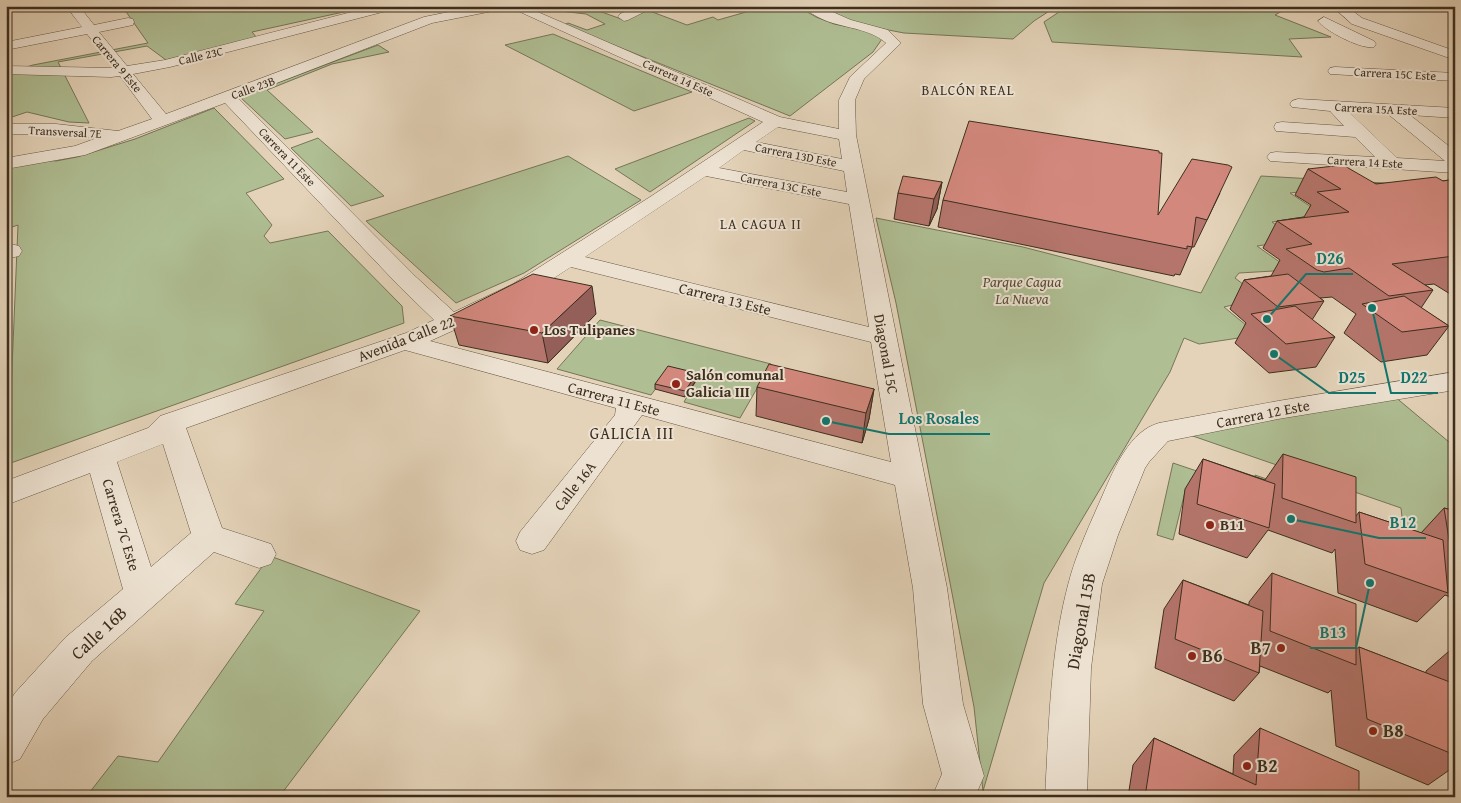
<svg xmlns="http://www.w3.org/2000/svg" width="1461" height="803" font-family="'Gentium Book Plus',serif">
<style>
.green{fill:#afbe93;stroke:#767658}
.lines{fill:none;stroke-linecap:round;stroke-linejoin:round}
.minor-casing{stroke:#665745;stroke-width:1}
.minor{fill:#ede2d2;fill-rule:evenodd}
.wall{fill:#b5756c;stroke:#3c2e1e}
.shaded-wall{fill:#945f58;stroke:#3c2e1e}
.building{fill:#d3887d;stroke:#3c2e1e}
.poi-dot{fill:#8f2418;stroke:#ede2d2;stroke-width:2}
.labels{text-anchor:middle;stroke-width:4;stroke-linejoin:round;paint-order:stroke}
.far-street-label{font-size:12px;fill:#3c2e1e;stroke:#ede2d2}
.far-neighbourhood-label{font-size:14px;letter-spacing:1px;fill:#3c2e1e;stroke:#ede2d2}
.park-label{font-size:15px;font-style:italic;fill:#534b35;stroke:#ede2d2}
.street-label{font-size:15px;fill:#3c2e1e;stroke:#ede2d2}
.poi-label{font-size:15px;font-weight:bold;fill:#3c2e1e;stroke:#ede2d2;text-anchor:start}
.neighbourhood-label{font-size:16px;letter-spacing:1px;fill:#3c2e1e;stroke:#ede2d2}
.near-street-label{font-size:18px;fill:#3c2e1e;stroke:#ede2d2}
.near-poi-label{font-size:18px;font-weight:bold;fill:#3c2e1e;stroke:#ede2d2;text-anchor:start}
.leader{fill:none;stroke:#0f766e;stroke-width:2}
.callout-dot{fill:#0f766e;stroke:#ede2d2;stroke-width:2}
.callout-label{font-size:16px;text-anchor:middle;font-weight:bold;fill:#0f766e;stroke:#ede2d2;stroke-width:4;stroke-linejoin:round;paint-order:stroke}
</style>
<rect width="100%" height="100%" fill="#e4d3b9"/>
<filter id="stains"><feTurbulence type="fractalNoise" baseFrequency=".004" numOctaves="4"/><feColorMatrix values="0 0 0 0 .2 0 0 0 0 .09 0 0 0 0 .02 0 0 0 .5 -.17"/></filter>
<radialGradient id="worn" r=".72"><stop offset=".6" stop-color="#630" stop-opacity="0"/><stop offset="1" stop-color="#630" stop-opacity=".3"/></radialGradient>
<g class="green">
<path d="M122,6H371L252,32L257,38L166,60L147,46L58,62L89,123L69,122L27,112L6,119V73L33,65L148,43Z"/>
<path d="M546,6H585L624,20L647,10L687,25L713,17L718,20L767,6H797L816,17L834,24L878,33L882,39L873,52L790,116L564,25L568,23L587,30L605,24L586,14L560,11Z"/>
<path d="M814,6H1057L1034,21L1013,39L904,33L847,22Z"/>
<path d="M1068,6H1291L1275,15L1331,37L1289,39L1302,57L1052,42L1044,22Z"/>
<path d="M553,34L692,92L634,111L505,45Z"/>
<path d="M378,45L389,52L332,64L267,90L313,132L285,139L240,97Z"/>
<path d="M214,108L284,179L246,193L272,225L264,236L270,243L328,231L402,306L404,323L8,464L18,225L6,229V167L44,160L56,161L77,157L135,139Z"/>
<path d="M749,118L755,121L650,192L615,169Z"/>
<path d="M318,138L384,196L351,206L291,148Z"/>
<path d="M568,156L641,200L524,273L456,303L366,221Z"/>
<path d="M1261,176L1455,187H1341L1290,193L1322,214L1272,222L1297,240L1257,246L1291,270L1239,273L1235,278L1261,298L1224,307L1258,335L1199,344L1184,338L1170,372L1044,583L983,791L974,707L896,303L876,218L1023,247L1201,293Z"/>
<path d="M600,320L771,364L740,418L684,402L697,379L669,371L651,395L557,369Z"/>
<path d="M1394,396L1455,447V547L1257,512L1186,488L1173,540L1157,535L1173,463L1253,490L1255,475L1347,507V517L1404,536L1401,508L1187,434Z"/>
<path d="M270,556L420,611L279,797H86L118,756L158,762L264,611L235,604Z"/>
</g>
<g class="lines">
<defs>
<g id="minor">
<path d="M66,6H79L94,25L128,18L133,19L134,22L133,25L99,32L127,66L165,60L375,6H396L394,9L170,67L133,74L166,114L424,17L478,6H504L498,10L432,23L238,98L415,276L454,312L513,284L650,197L763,122L507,6H524L780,117L839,129V100L850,77L886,43C864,23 824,30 804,6H819L851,20L888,30L901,43L864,79L855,100L856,135L947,588L963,704L984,776L975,797H932L942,774L923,704L913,588L895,485L642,415L544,550L532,554L520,550L516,541L520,532L615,415L616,408L405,350L186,428L222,528L271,544L276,554L271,564L259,568L214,552L92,661L43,719L20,759L6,765V707L15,693L66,637L123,589L90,473L6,505V481L148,428L160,416L406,333L434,320L399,286L225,103L85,155L6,169V158L75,146L97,138L56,134H6V124H56L118,131L152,119L120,76L111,77L6,74V66L114,68L87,34L11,49L6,48V42L82,27ZM778,127L839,139L842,159L756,142ZM744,150L844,171L847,192L719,168ZM706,176L849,204L869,327L585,257ZM571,267L871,342L891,462L430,341L494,312L529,294ZM163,444L191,533L151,567L117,462Z"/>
<path d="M639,6H656L628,20L624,21L618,17L620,14Z"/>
<path d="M1332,6H1346L1362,18L1455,51V60L1352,24Z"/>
<path d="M1324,17L1374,41L1376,44L1374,47C1362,50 1325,31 1318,21Z"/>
<path d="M1335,67L1455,73V81L1330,74L1328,71L1330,68Z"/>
<path d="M1298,99L1455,108V118L1410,115L1455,151V173L1270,161L1267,157L1270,153L1276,152L1375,157L1355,137L1276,131L1274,127L1276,123L1282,122L1344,126L1330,111L1292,107L1290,104L1292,101ZM1349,112L1388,114L1445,161L1397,158Z"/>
<path d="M11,244L19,246L22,251L19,256L6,259V246Z"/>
<path d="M1455,372V390L1278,419L1168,441L1149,462L1145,468L1118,535L1102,584L1091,668L1087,797H1045C1049,726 1050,653 1068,585C1076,553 1091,522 1104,492C1115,467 1130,431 1159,423L1278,401Z"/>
</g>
</defs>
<use href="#minor" class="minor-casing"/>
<use href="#minor" class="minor"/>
</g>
<g class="wall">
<path d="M1308,169L1376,184L1443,181L1455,179V297L1434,284L1425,285L1433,290L1421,308L1449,326L1427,355L1381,362L1344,333L1356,314L1332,297L1320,298L1324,301L1312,320L1335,337L1316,367L1269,373L1235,343L1246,323L1230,309L1244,280L1271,276L1280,260L1263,248L1277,221L1304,217L1311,205L1295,195Z"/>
<path d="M942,182L937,209L929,226L894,219L898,193Z"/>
<path d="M1220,193L1194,247H1192L1180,275L1175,274L1174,276L938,227L943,200L1158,215Z"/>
<path d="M596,314L548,363L459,345L450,316Z"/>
<path d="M1455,314V320L1451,318Z"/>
<path d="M697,373V379L685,397L655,389V384Z"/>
<path d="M757,387L874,389L869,419L862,443L756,416Z"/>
<path d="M1283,454L1356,516L1359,512L1421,533L1444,508L1455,511V599L1445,595L1417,622L1338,593L1335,549L1332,553L1268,530L1247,558L1179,534L1185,489L1203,459L1265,480Z"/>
<path d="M1272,573L1356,649L1359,647L1426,673V671L1455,646V766L1428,785L1336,746L1331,690L1328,693L1260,666L1259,673L1234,701L1155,668L1164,609L1183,580L1249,605V602Z"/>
<path d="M1260,728L1359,797H1128L1133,765L1154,738L1233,774L1234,755Z"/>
</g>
<g class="shaded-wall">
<path d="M942,182L937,209L929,226L934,199Z"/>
<path d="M592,286L596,314L548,363L542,333Z"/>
<path d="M697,373V379L685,397V391Z"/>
<path d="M874,389L869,419L862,443L866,413Z"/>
</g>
<g class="building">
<path d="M969,121L1159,151V153H1162L1158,215L1192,159L1228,165L1232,167L1207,220L1196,217L1192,247L1187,246V249L943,200Z"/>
<path d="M1343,165L1376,184L1436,177L1443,181L1455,179V257L1454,256L1392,264L1433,290L1389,296L1349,268L1324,272L1317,270L1286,249L1312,244L1277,221L1349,212L1317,192L1341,189L1308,169Z"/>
<path d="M903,176L942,182L934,199L898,193Z"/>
<path d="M533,274L592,286L542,333L450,316Z"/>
<path d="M1288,274L1324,301L1278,307L1244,280Z"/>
<path d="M1404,296L1449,326L1402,332L1362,304Z"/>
<path d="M1295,306L1335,337L1286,344L1251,314Z"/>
<path d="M769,364L874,389L866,413L757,387Z"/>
<path d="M668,366L697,373L685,391L655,384Z"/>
<path d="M1283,454L1356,477V523L1282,498Z"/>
<path d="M1203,459L1275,484L1269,528L1197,504Z"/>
<path d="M1444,508L1455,511V558H1452Z"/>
<path d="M1359,512L1443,540L1448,593L1365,564Z"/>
<path d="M1272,573L1356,604V665L1270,631Z"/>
<path d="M1183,580L1263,611L1259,673L1175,639Z"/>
<path d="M1359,647L1455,684V755L1367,719Z"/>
<path d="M1260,728L1359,771V797H1145L1154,738L1256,785Z"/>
</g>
<g class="poi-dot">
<circle cx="534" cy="330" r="5"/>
<circle cx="676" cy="384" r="5"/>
<circle cx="1210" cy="525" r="5"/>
<circle cx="1281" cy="648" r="5"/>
<circle cx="1192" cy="656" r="5"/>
<circle cx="1373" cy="731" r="5"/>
<circle cx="1247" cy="766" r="5"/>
</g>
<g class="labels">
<g class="far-street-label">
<text transform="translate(201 56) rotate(-13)" y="4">Calle 23C</text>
<text transform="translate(117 64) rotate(50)" y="4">Carrera 9 Este</text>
<text transform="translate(1395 74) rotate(3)" y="4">Carrera 15C Este</text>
<text transform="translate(678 78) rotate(24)" y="4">Carrera 14 Este</text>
<text transform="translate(253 88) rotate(-20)" y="4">Calle 23B</text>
<text transform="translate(1376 109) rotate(3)" y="4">Carrera 15A Este</text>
<text transform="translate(65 132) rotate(3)" y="4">Transversal 7E</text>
<text transform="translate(796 155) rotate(11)" y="4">Carrera 13D Este</text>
<text transform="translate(287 157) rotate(46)" y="4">Carrera 11 Este</text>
<text transform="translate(1365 162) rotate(3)" y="4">Carrera 14 Este</text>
<text transform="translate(781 185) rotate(11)" y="4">Carrera 13C Este</text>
</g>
<g class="far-neighbourhood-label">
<text x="968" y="95">BALCÓN REAL</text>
<text x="761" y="229">LA CAGUA II</text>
</g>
<g class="park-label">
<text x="1022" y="287">Parque Cagua<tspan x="1022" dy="17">La Nueva</tspan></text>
</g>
<g class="street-label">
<text transform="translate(725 299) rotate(14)" y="5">Carrera 13 Este</text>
<text transform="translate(406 339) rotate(-21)" y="5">Avenida Calle 22</text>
<text transform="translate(886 354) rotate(80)" y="5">Diagonal 15C</text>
<text transform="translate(614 399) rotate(15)" y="5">Carrera 11 Este</text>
<text transform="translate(1263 414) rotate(-11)" y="5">Carrera 12 Este</text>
<text transform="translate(575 486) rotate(-52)" y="5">Calle 16A</text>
<text transform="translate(121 525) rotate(73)" y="5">Carrera 7C Este</text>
</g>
<g class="poi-label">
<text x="544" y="335">Los Tulipanes</text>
<text x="686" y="380">Salón comunal<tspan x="686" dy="17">Galicia III</tspan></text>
<text x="1220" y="530">B11</text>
</g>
<g class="neighbourhood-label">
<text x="632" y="439">GALICIA III</text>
</g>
<g class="near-street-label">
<text transform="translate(1081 621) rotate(-80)" y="6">Diagonal 15B</text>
<text transform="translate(99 633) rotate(-43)" y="6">Calle 16B</text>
</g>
<g class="near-poi-label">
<text x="1271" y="654" text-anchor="end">B7</text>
<text x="1202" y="662">B6</text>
<text x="1383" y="737">B8</text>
<text x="1257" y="772">B2</text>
</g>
</g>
<path class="leader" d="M1267 319L1306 274H1353M1274 354L1329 393H1376M1372 308L1391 393H1438M826 421L889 434H990M1291 519L1379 538H1426M1370 583L1356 648H1310"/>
<g class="callout-dot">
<circle cx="1267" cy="319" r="5"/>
<circle cx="1274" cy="354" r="5"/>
<circle cx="1372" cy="308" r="5"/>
<circle cx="826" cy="421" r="5"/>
<circle cx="1291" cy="519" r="5"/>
<circle cx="1370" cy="583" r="5"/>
</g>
<g class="callout-label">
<text x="1330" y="264">D26</text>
<text x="1352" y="383">D25</text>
<text x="1414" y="383">D22</text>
<text x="939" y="424">Los Rosales</text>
<text x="1403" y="528">B12</text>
<text x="1333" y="638">B13</text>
</g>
<rect width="1461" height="803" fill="none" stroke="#e4d3b9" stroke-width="25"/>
<rect x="8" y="8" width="1446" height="788" fill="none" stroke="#3c2e1e" stroke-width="2.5"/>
<rect x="12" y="12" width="1436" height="778" fill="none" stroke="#3c2e1e"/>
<rect width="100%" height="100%" filter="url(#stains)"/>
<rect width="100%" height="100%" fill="url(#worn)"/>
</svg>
